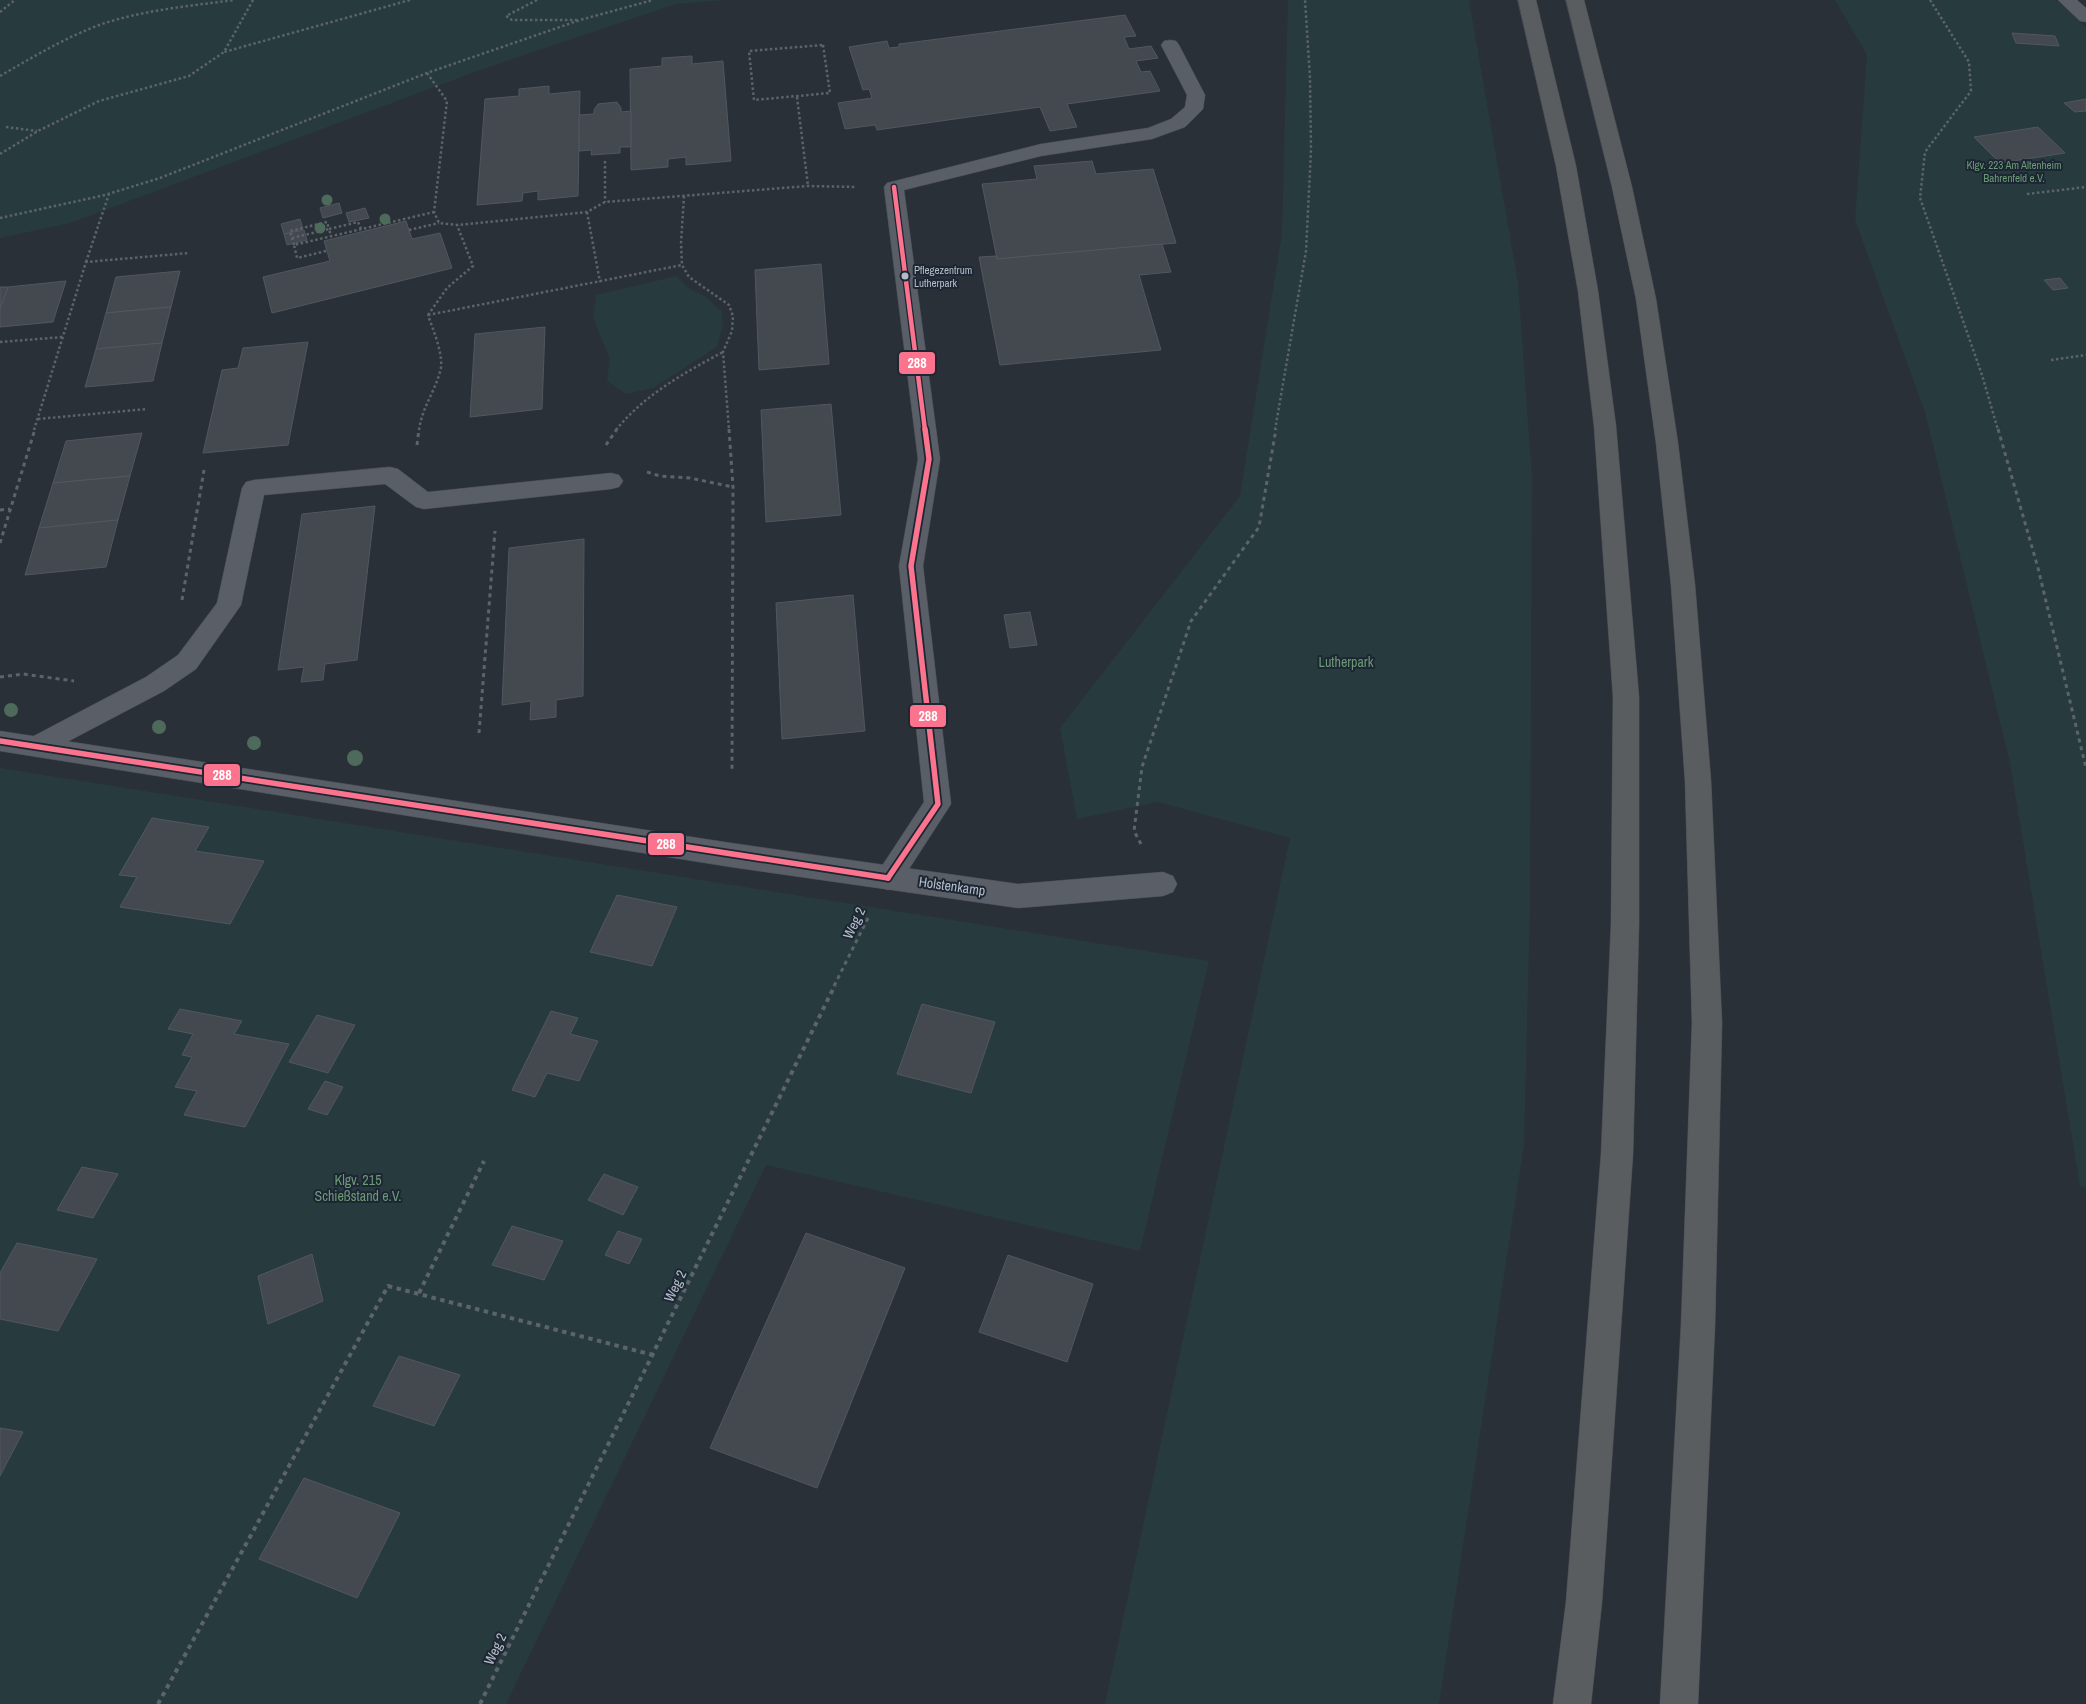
<svg xmlns="http://www.w3.org/2000/svg" width="2086" height="1704" font-family="'Archivo Narrow',sans-serif">
<style>
.green{fill:#273a3e}
.building{fill:#444950;stroke:#52575f}
.lines{fill:none;stroke-linecap:round;stroke-linejoin:round}
.service-casing{stroke:#484c53;stroke-width:1}
.minor-casing{stroke:#484c53;stroke-width:1}
.motorway-casing{stroke:#474c53;stroke-width:1}
.path-far2{stroke:#5d636a;stroke-width:2.5;stroke-dasharray:2.5 2.5;stroke-linecap:butt}
.path-far1{stroke:#5d636a;stroke-width:3;stroke-dasharray:4 4;stroke-linecap:butt}
.path{stroke:#5d636a;stroke-width:4;stroke-dasharray:4.5 4.5;stroke-linecap:butt}
.service{fill:#5a5e66;fill-rule:evenodd}
.minor{fill:#5a5e66;fill-rule:evenodd}
.motorway{fill:#5a5d60;fill-rule:evenodd}
.bus-1-far1-casing{stroke:#1d2633;stroke-width:7}
.bus-1-casing{stroke:#1d2633;stroke-width:9}
.bus-1-far1{stroke:#fc738d;stroke-width:4.5}
.bus-1{stroke:#fc738d;stroke-width:5.5}
.tree{fill:#4e6a5a}
.bus-dot{fill:#b4bcc9;stroke:#1d2633;stroke-width:2}
.labels{text-anchor:middle;stroke-width:4;stroke-linejoin:round;paint-order:stroke}
.far-park-label{font-size:11px;fill:#6b9a76;stroke:#1d2633}
.far-bus-label{font-size:11px;fill:#b4bcc9;stroke:#1d2633;text-anchor:start}
.park-label{font-size:14px;fill:#6b9a76;stroke:#1d2633}
.street-label{font-size:14px;fill:#b4bcc9;stroke:#1d2633}
.line-badge{stroke:#1d2633;stroke-width:2}
.badge-label{font-size:14px;text-anchor:middle;font-weight:bold;fill:#fff}
</style>
<rect width="100%" height="100%" fill="#2a3038"/>
<g class="green">
<path d="M0,0H725L676,4L483,69L70,223L0,238Z"/>
<path d="M1288,0H1469L1518,283L1532,476L1530,909L1524,1144L1439,1704H1105L1290,838L1158,802L1077,819L1060,728L1240,496L1282,233Z"/>
<path d="M1835,0H2056L2086,27V1187L2080,1186L2010,763L1925,412L1855,220L1867,55Z"/>
<path d="M677,276L687,287L706,297L722,312L723,324L717,347L653,388L626,394L607,381L610,359L593,318L596,295Z"/>
<path d="M0,768L1209,961L1140,1251L766,1165L506,1704H0Z"/>
</g>
<g class="building">
<path d="M1125,15L1136,36L1124,37L1129,49L1151,46L1158,58L1136,61L1141,72L1150,71L1160,91L1067,104L1077,127L1050,131L1040,107L877,130L875,125L845,129L838,103L872,98L869,89L863,90L849,47L887,41L889,48L899,47V44Z"/>
<path d="M2012,33L2055,36L2059,46L2016,43Z"/>
<path d="M692,56V64L723,61L731,161L686,165V157L668,159V167L631,170L630,69L662,66V58Z"/>
<path d="M549,86V94L580,91L578,196L538,200V191L523,193L522,201L477,205L485,99L519,96V89Z"/>
<path d="M2086,99V111L2075,112L2064,103Z"/>
<path d="M617,102L621,108V112L631,111V147H620V153L591,155L592,150L579,151V115L594,114V110L598,104Z"/>
<path d="M2038,127L2065,153L2000,163L1974,137Z"/>
<path d="M1092,161L1096,174L1153,169L1176,243L997,259L982,184L1037,179L1034,166Z"/>
<path d="M339,203L342,213L323,218L320,208Z"/>
<path d="M365,208L369,218L349,222L346,213Z"/>
<path d="M300,219L303,229L284,234L281,224Z"/>
<path d="M406,221L412,239L440,233L452,268L272,313L263,277L330,261L324,241Z"/>
<path d="M304,230L307,240L287,245L284,234Z"/>
<path d="M1162,244L1171,272L1139,275L1161,350L1000,365L979,257L997,256V259Z"/>
<path d="M821,264L829,364L759,370L755,270Z"/>
<path d="M180,271L171,307L106,313L116,277Z"/>
<path d="M2060,278L2068,288L2053,290L2044,280Z"/>
<path d="M66,281L53,322L0,327V309L8,287Z"/>
<path d="M0,287H8L0,309Z"/>
<path d="M171,307L162,343L96,349L106,313Z"/>
<path d="M545,327L542,409L470,417L475,334Z"/>
<path d="M308,342L288,445L203,453L222,370L238,368L243,348Z"/>
<path d="M162,343L153,381L85,387L96,349Z"/>
<path d="M831,404L841,515L766,522L761,410Z"/>
<path d="M142,433L130,476L53,483L66,441Z"/>
<path d="M130,476L118,520L39,528L53,483Z"/>
<path d="M375,506L357,660L325,664L323,680L301,682L304,667L278,670L302,514Z"/>
<path d="M118,520L106,567L25,575L39,528Z"/>
<path d="M584,539L583,696L556,700V717L530,720L531,701L502,705L509,548Z"/>
<path d="M853,595L865,731L782,739L776,603Z"/>
<path d="M1030,612L1037,645L1010,648L1004,615Z"/>
<path d="M152,818L209,827L195,851L264,861L230,924L120,907L137,877L119,875Z"/>
<path d="M617,895L677,907L652,966L590,952Z"/>
<path d="M922,1004L995,1022L971,1093L897,1074Z"/>
<path d="M180,1009L242,1021L234,1034L289,1044L245,1127L184,1115L197,1091L175,1087L192,1057L182,1055L193,1034L168,1029Z"/>
<path d="M551,1011L578,1018L570,1034L598,1041L579,1081L547,1073L535,1097L512,1090Z"/>
<path d="M317,1015L355,1025L328,1073L289,1062Z"/>
<path d="M325,1081L343,1087L327,1115L308,1109Z"/>
<path d="M82,1167L118,1174L93,1218L57,1210Z"/>
<path d="M604,1174L638,1187L623,1215L588,1200Z"/>
<path d="M512,1226L563,1241L544,1280L492,1265Z"/>
<path d="M618,1231L642,1239L629,1264L605,1255Z"/>
<path d="M806,1233L905,1268L817,1488L710,1448Z"/>
<path d="M17,1243L97,1259L58,1331L0,1319V1273Z"/>
<path d="M312,1254L323,1301L268,1324L258,1276Z"/>
<path d="M1008,1255L1093,1284L1067,1362L979,1332Z"/>
<path d="M399,1356L460,1375L434,1426L373,1406Z"/>
<path d="M0,1428L23,1432L0,1476Z"/>
<path d="M304,1478L400,1513L357,1598L259,1559Z"/>
</g>
<g class="lines">
<defs>
<g id="service">
<path d="M1170,40L1176,41L1179,45L1205,95L1203,109L1185,127L1152,139L1041,156L904,190L940,459L923,566L951,804L898,886L888,890L878,886L874,878L924,802L899,566L918,459L884,187L887,183L1041,144L1148,128L1171,119L1185,107L1187,95L1161,45L1164,41Z"/>
<path d="M390,467L398,469L428,492L611,473L619,475L623,481L619,487L611,489L424,509L416,507L385,484L264,495L241,605L196,669L164,691L46,753L37,757L28,753L24,746L28,739L146,677L178,655L217,603L242,488L246,482L254,480Z"/>
</g>
<g id="minor">
<path d="M2058,0H2077L2086,8V22L2080,21Z"/>
<path d="M0,731L731,843L1018,884L1163,872L1173,876L1177,884L1173,892L1163,896L1018,908L731,867L0,751Z"/>
</g>
<g id="motorway">
<path d="M1518,0H1536L1576,166L1598,291L1616,426L1639,697V924L1633,1154L1602,1602L1591,1704H1553L1566,1602L1601,1154L1611,924L1613,697L1594,426L1578,291L1556,166Z"/>
<path d="M1566,0H1584L1632,187L1656,299L1678,443L1695,585L1711,781L1722,1023L1715,1325L1698,1704H1660L1681,1325L1692,1023L1685,781L1671,585L1656,443L1636,299L1612,187Z"/>
</g>
</defs>
<use href="#service" class="service-casing"/>
<use href="#minor" class="minor-casing"/>
<use href="#motorway" class="motorway-casing"/>
<g class="path-far2">
<path d="M253,0L224,52L410,0"/>
<path d="M537,0L506,16L512,20H577"/>
<path d="M1930,0L1969,62L1971,91L1925,152L1920,198L1982,375L1998,430"/>
<path d="M0,12L15,0"/>
<path d="M823,45L830,93L754,100L749,51Z"/>
<path d="M427,73L447,101L434,212L439,223L457,225L587,212L605,202L808,186L856,187"/>
<path d="M0,76C33,57 66,37 102,24C144,10 190,6 234,0"/>
<path d="M797,97L808,186"/>
<path d="M6,127L37,131"/>
<path d="M0,154L38,131L99,101L189,76L224,52"/>
<path d="M605,161V202"/>
<path d="M2027,194L2086,187"/>
<path d="M684,196L681,243L682,265L689,277L729,305L733,316L732,331L723,352L729,430"/>
<path d="M587,212L600,282"/>
<path d="M0,218L105,195L160,178L427,73L580,20L653,0"/>
<path d="M409,230L439,223"/>
<path d="M292,238L329,229L331,236"/>
<path d="M294,245L290,231L327,222L329,229L358,222L361,229"/>
<path d="M326,251L297,258L294,245L434,212"/>
<path d="M86,262L109,194"/>
<path d="M428,315L682,265"/>
<path d="M428,315L447,288L473,266L457,225"/>
<path d="M0,342L63,337"/>
<path d="M2051,360L2086,355"/>
<path d="M38,419L147,409"/>
<path d="M34,430L86,262L189,253"/>
<path d="M419,430C422,408 434,393 440,372C445,357 433,330 428,315"/>
<path d="M616,430C644,395 684,373 723,352"/>
<path d="M1275,430L1306,251L1311,150L1310,78L1305,0"/>
</g>
<g class="path-far1">
<path d="M729,429L733,487L732,771"/>
<path d="M1998,429L2038,568L2086,768"/>
<path d="M417,445L419,429"/>
<path d="M606,445L617,429"/>
<path d="M647,472L660,476L690,478L733,487"/>
<path d="M0,510L10,509"/>
<path d="M0,543L35,429"/>
<path d="M182,600L204,470"/>
<path d="M0,677L23,674L74,681"/>
<path d="M479,733L495,531"/>
<path d="M1141,844L1134,831L1142,767L1191,621L1259,527L1276,429"/>
<path d="M834,986L869,916"/>
</g>
<g class="path">
<path d="M419,1293L484,1161"/>
<path d="M158,1704L388,1286L653,1355"/>
<path d="M480,1704L835,985"/>
</g>
<use href="#service" class="service"/>
<use href="#minor" class="minor"/>
<use href="#motorway" class="motorway"/>
<defs>
<path id="bus-1-far1" d="M894,187L925,430"/>
<g id="bus-1">
<path d="M0,741L888,878"/>
<path d="M888,878L938,804L911,566L929,459L925,429"/>
</g>
</defs>
<use href="#bus-1-far1" class="bus-1-far1-casing"/>
<use href="#bus-1" class="bus-1-casing"/>
<use href="#bus-1-far1" class="bus-1-far1"/>
<use href="#bus-1" class="bus-1"/>
</g>
<g class="tree">
<circle cx="327" cy="200" r="5.5"/>
<circle cx="385" cy="219" r="5.5"/>
<circle cx="320" cy="228" r="5.5"/>
<circle cx="11" cy="710" r="7"/>
<circle cx="159" cy="727" r="7"/>
<circle cx="254" cy="743" r="7"/>
<circle cx="355" cy="758" r="8"/>
</g>
<circle class="bus-dot" cx="905" cy="276" r="4.5"/>
<g class="labels">
<g class="far-park-label">
<text x="2014" y="169">Klgv. 223 Am Altenheim<tspan x="2014" dy="13">Bahrenfeld e.V.</tspan></text>
</g>
<g class="far-bus-label">
<text x="914" y="274">Pflegezentrum<tspan x="914" dy="13">Lutherpark</tspan></text>
</g>
<g class="park-label">
<text x="1346" y="667">Lutherpark</text>
<text x="358" y="1185">Klgv. 215<tspan x="358" dy="16">Schießstand e.V.</tspan></text>
</g>
<g class="street-label">
<text transform="translate(952 886) rotate(8)" y="5">Holstenkamp</text>
<text transform="translate(854 923) rotate(-64)" y="5">Weg 2</text>
<text transform="translate(675 1286) rotate(-64)" y="5">Weg 2</text>
<text transform="translate(495 1649) rotate(-64)" y="5">Weg 2</text>
</g>
</g>
<g class="line-badge">
<rect x="898" y="351" width="38" height="24" rx="5" fill="#fc738d"/>
<rect x="909" y="704" width="38" height="24" rx="5" fill="#fc738d"/>
<rect x="203" y="763" width="38" height="24" rx="5" fill="#fc738d"/>
<rect x="647" y="832" width="38" height="24" rx="5" fill="#fc738d"/>
</g>
<g class="badge-label">
<text x="917" y="368">288</text>
<text x="928" y="721">288</text>
<text x="222" y="780">288</text>
<text x="666" y="849">288</text>
</g>
</svg>
